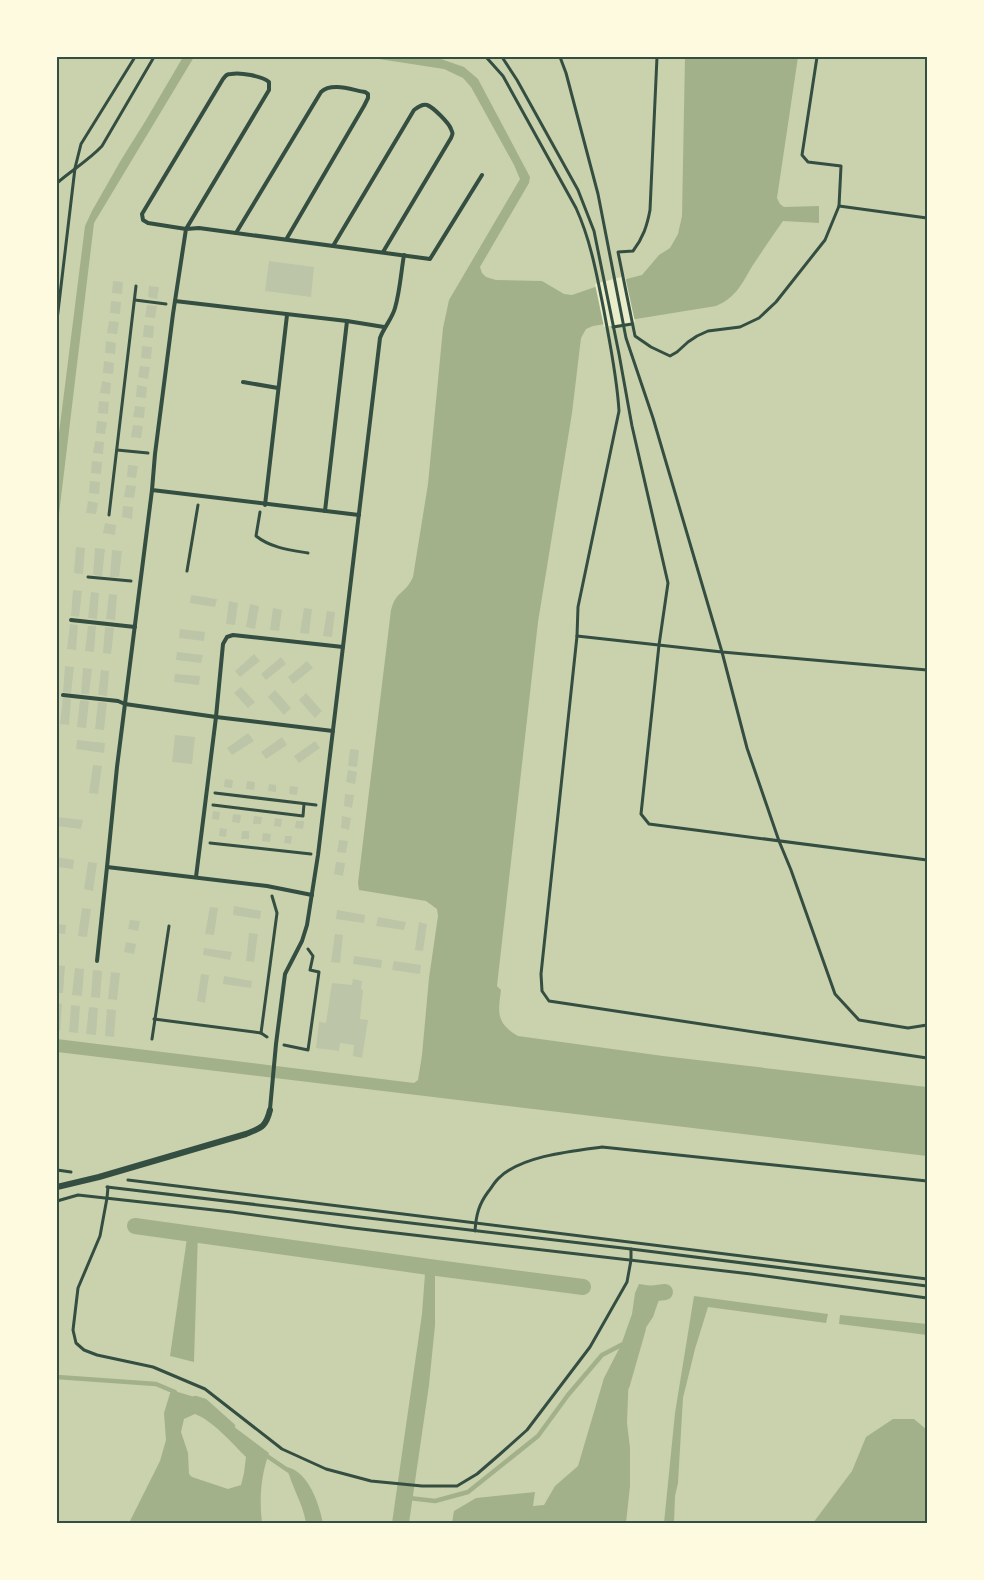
<svg xmlns="http://www.w3.org/2000/svg" width="984" height="1580" font-family="'PT Serif',serif">
<style>
.green{fill:#cad2ad}
.water{fill:#a3b18a;fill-rule:evenodd}
.pier{fill:#e9edc9}
.lines{fill:none;stroke-linecap:round;stroke-linejoin:round}
.stream{stroke:#a3b18a;stroke-width:4.5}
.canal{stroke:#a3b18a;stroke-width:16}
.building{fill:#bcc5a7}
.path{stroke:#344e41;stroke-width:3}
.service{stroke:#344e41;stroke-width:4}
.minor{stroke:#344e41;stroke-width:6}
.neatline{fill:none;stroke:#344e41;stroke-width:2}
</style>
<rect width="100%" height="100%" fill="#e9edc9"/>
<rect class="green" x="57" y="57" width="870" height="1466"/>
<g class="water">
<path d="M183,57H194L94,223L57,531V449L85,226L92,211L121,160L146,120Z"/>
<path d="M366,57H429L441,59L464,67L478,79L530,177L529,183L480,267L482,273L486,277L496,280L542,281L564,294L572,295L595,287L642,275L659,255L670,248L678,234L682,216L685,57H798L777,198L780,204L784,207L819,206V223L783,221C773,235 763,250 753,265C742,283 737,297 716,306L593,326L586,329L581,338L572,413L538,622L497,986L501,990C498,1013 496,1023 518,1036L663,1056L927,1087V1156L57,1052V1039L414,1083L418,1080L422,1055L429,978L438,916L437,909L426,901L359,890L358,883L391,610C394,599 397,596 405,589C408,586 411,581 413,577L428,484L443,328L449,300L520,179L514,165L471,87L463,78L444,69Z"/>
<path d="M188,1231L198,1232L194,1362L170,1356Z"/>
<path d="M426,1260L435,1261V1325L429,1385L409,1523H392L422,1314Z"/>
<path d="M639,1284L659,1287L662,1291L653,1317L627,1356L629,1370L627,1423L630,1448V1486L626,1523H452L454,1511L476,1498L535,1492L533,1506L544,1505L555,1486L578,1466L604,1378L621,1345L632,1314L635,1293Z"/>
<path d="M694,1296L828,1314L826,1323L708,1307L695,1349L683,1398L678,1483L675,1496L674,1523H664L675,1413Z"/>
<path d="M840,1315L927,1324V1335L839,1324Z"/>
<path d="M171,1390L198,1398L210,1405L225,1420L269,1453C261,1475 259,1500 262,1523H129L160,1461L166,1440L164,1413ZM195,1414C213,1421 232,1443 246,1457L244,1473L241,1485L228,1489L192,1477L189,1474L188,1453L181,1432L184,1419Z"/>
<path d="M893,1419H914L927,1430V1523H813L852,1471L866,1437Z"/>
<path d="M287,1467C309,1472 319,1504 323,1523H306C303,1503 291,1486 287,1467Z"/>
</g>
<path class="pier" d="M625,276L635,322L604,327L595,284Z"/>
<g class="lines">
<g class="stream">
<path d="M57,1377L156,1384L175,1392"/>
<path d="M195,1398L205,1401L233,1426"/>
<path d="M264,1454L292,1473"/>
<path d="M409,1498L435,1501L468,1492L538,1436L568,1395L602,1355L625,1343"/>
</g>
<g class="canal">
<path d="M135,1226L429,1267L583,1287"/>
<path d="M646,1304L649,1294L665,1292"/>
<path d="M622,1384L638,1328"/>
</g>
</g>
<g class="building">
<path d="M269,261L314,267L311,297L265,291Z"/>
<path d="M113,281L123,282L122,294L112,293Z"/>
<path d="M149,286L159,287L157,299L148,297Z"/>
<path d="M111,301L121,302L120,314L110,313Z"/>
<path d="M147,305L157,306L155,318L145,317Z"/>
<path d="M109,321L119,322L117,334L107,333Z"/>
<path d="M144,325L154,326L153,338L143,337Z"/>
<path d="M106,341L116,343L115,354L105,353Z"/>
<path d="M142,346L152,347L151,359L141,358Z"/>
<path d="M104,361L114,363L113,374L103,373Z"/>
<path d="M140,366L150,367L148,379L138,377Z"/>
<path d="M102,381L111,383L110,394L100,393Z"/>
<path d="M137,385L147,387L146,398L136,397Z"/>
<path d="M99,401L109,402L108,414L98,413Z"/>
<path d="M135,406L145,407L144,418L133,417Z"/>
<path d="M97,421L107,422L105,434L96,433Z"/>
<path d="M133,425L143,426L141,438L131,437Z"/>
<path d="M95,441L104,442L103,454L93,453Z"/>
<path d="M92,461L102,462L101,474L91,473Z"/>
<path d="M128,465L138,466L136,478L127,477Z"/>
<path d="M90,481L100,482L99,494L89,493Z"/>
<path d="M126,485L136,486L134,498L124,497Z"/>
<path d="M88,501L98,503L96,514L86,513Z"/>
<path d="M123,506L133,507L132,519L122,517Z"/>
<path d="M105,523L116,525L115,535L103,533Z"/>
<path d="M76,547L85,548L83,574L74,573Z"/>
<path d="M95,548L105,549L102,576L93,575Z"/>
<path d="M112,550L122,551L119,577H110Z"/>
<path d="M73,590L82,591L79,617L71,616Z"/>
<path d="M91,592L99,593L97,619L88,618Z"/>
<path d="M109,594L117,595L115,620L106,619Z"/>
<path d="M191,595L217,599L215,607L190,603Z"/>
<path d="M229,601L238,603L235,625L226,624Z"/>
<path d="M250,604L259,606L255,629L246,627Z"/>
<path d="M273,608L282,610L279,631L270,630Z"/>
<path d="M304,608L312,609L309,634L300,633Z"/>
<path d="M327,611L335,612L332,637L323,636Z"/>
<path d="M70,624L78,625L76,650L67,649Z"/>
<path d="M88,626H96L94,652L85,651Z"/>
<path d="M105,627L114,628L111,654L103,653Z"/>
<path d="M180,629L205,632L204,641L179,638Z"/>
<path d="M177,652L203,655L201,663L176,660Z"/>
<path d="M254,654L260,661L240,677L235,671Z"/>
<path d="M281,657L286,664L266,680L261,674Z"/>
<path d="M307,661L313,668L293,684L288,677Z"/>
<path d="M65,666L74,667L71,693L63,692Z"/>
<path d="M83,668L92,669L89,694H81Z"/>
<path d="M101,670L109,671L107,696L98,695Z"/>
<path d="M175,674L200,676L199,685L174,682Z"/>
<path d="M241,687L255,702L248,708L234,693Z"/>
<path d="M275,690L291,708L284,715L268,697Z"/>
<path d="M306,693L322,711L315,718L299,700Z"/>
<path d="M63,698L71,699L69,725L60,724Z"/>
<path d="M80,700L89,701L86,728L77,727Z"/>
<path d="M98,702L107,703L104,730L95,729Z"/>
<path d="M248,733L254,741L232,755L227,748Z"/>
<path d="M175,735L195,737L192,764L172,762Z"/>
<path d="M282,737L287,745L266,759L261,752Z"/>
<path d="M77,740L105,743L104,753L76,749Z"/>
<path d="M315,741L320,748L299,763L294,756Z"/>
<path d="M350,749L359,750L357,767L348,766Z"/>
<path d="M93,765L102,766L98,794L89,793Z"/>
<path d="M348,770L357,772L355,784L346,782Z"/>
<path d="M225,779L233,780L232,788L224,787Z"/>
<path d="M247,781L255,782L254,790L246,789Z"/>
<path d="M269,784L276,785V792L268,791Z"/>
<path d="M290,786L298,787L297,795L289,794Z"/>
<path d="M345,794L354,795L352,808L344,806Z"/>
<path d="M213,811L220,812L219,820L212,819Z"/>
<path d="M233,814L241,815L240,823L232,822Z"/>
<path d="M254,816L262,817L261,824H253Z"/>
<path d="M342,816L351,818L349,830L341,828Z"/>
<path d="M57,817L83,820L81,829L57,826Z"/>
<path d="M275,818L282,819L281,827L274,826Z"/>
<path d="M296,821H304L303,829L295,828Z"/>
<path d="M220,828L227,829L226,837L219,836Z"/>
<path d="M242,831H249V839H241Z"/>
<path d="M263,833L271,834L270,842L262,841Z"/>
<path d="M285,836H292L291,844L284,843Z"/>
<path d="M339,840L348,841L346,853L337,852Z"/>
<path d="M57,857L74,860L73,869L57,867Z"/>
<path d="M88,862L97,863L93,891L84,889Z"/>
<path d="M336,862L345,863L343,876L334,874Z"/>
<path d="M234,906L261,911L260,919L233,915Z"/>
<path d="M210,907L218,908L214,935L205,934Z"/>
<path d="M82,908L91,909L87,937L78,936Z"/>
<path d="M337,910L365,915L364,923L336,919Z"/>
<path d="M378,917L406,922L404,930L376,926Z"/>
<path d="M130,920L140,921L138,931L128,929Z"/>
<path d="M419,922L427,924L423,951L415,950Z"/>
<path d="M57,924L66,925L65,934L57,933Z"/>
<path d="M249,933L258,934L254,962L246,961Z"/>
<path d="M335,934L343,935L340,963L331,962Z"/>
<path d="M126,942L136,944L134,954L124,952Z"/>
<path d="M204,948L232,952L230,960L203,955Z"/>
<path d="M354,956L382,960L381,968L353,964Z"/>
<path d="M394,961L421,965L420,974L392,970Z"/>
<path d="M57,965L65,966L63,993H57Z"/>
<path d="M75,968L84,969L82,996L72,995Z"/>
<path d="M93,970L102,971L100,998L91,997Z"/>
<path d="M111,972L120,973L117,1000L108,999Z"/>
<path d="M201,974L209,975L205,1003L197,1001Z"/>
<path d="M224,976L252,981L251,988L223,984Z"/>
<path d="M353,979L362,981L361,989L363,990L360,1019L368,1020L362,1058L353,1056L354,1045L340,1043L339,1051L316,1048L319,1022L326,1023L332,983L352,985Z"/>
<path d="M57,1003L62,1004L60,1031L57,1030Z"/>
<path d="M71,1005L80,1006L78,1033L69,1032Z"/>
<path d="M89,1007L98,1008L96,1035L86,1034Z"/>
<path d="M107,1009L116,1010L114,1037L105,1036Z"/>
</g>
<g class="lines">
<g class="path">
<path d="M486,57L503,76L576,208C591,241 597,276 604,311C610,344 617,377 619,411L578,607L577,636L541,974L542,991L549,1001L927,1058"/>
<path d="M502,57L517,80L578,190L594,231L619,354L632,426L668,583L659,645L641,814L649,824L927,860"/>
<path d="M560,57L566,73L598,194L626,338L653,418L722,652L747,748L779,841L791,870L835,994L859,1020L908,1028L927,1025"/>
<path d="M657,57L650,210C647,226 643,238 633,251L618,252L635,336L651,347L670,356L677,352L688,342L697,336L708,331L740,327L759,318L776,302L825,240L839,206L841,166L808,162L802,155L817,57"/>
<path d="M57,183C72,170 89,160 102,146L154,57"/>
<path d="M839,206L927,218"/>
<path d="M135,300L166,304"/>
<path d="M57,320L75,168L81,144L135,57"/>
<path d="M613,327L632,324"/>
<path d="M117,450L148,453"/>
<path d="M260,512L256,536C271,548 290,550 308,553"/>
<path d="M109,515L136,286"/>
<path d="M187,571L198,505"/>
<path d="M88,577L131,581"/>
<path d="M577,636L722,652L927,670"/>
<path d="M215,793L316,805"/>
<path d="M213,805L303,816L304,804"/>
<path d="M210,843L311,854"/>
<path d="M154,1019L261,1033L267,1037"/>
<path d="M261,1033L277,913L272,896"/>
<path d="M152,1039L169,926"/>
<path d="M284,1045L308,1050L319,972L310,970L313,956L308,949"/>
<path d="M57,1170L71,1172"/>
<path d="M128,1180L927,1279"/>
<path d="M107,1187L631,1249L927,1286"/>
<path d="M108,1187L107,1198L100,1236L78,1288L73,1330L76,1343L84,1350L97,1355L153,1367L205,1389L282,1449L326,1469L371,1481L422,1486H457L477,1474L499,1455L527,1430L590,1347L627,1282L631,1260V1249"/>
<path d="M57,1201L78,1195L232,1212L353,1228L751,1274L927,1298"/>
<path d="M475,1231C476,1215 479,1204 488,1192C492,1187 495,1181 500,1177C522,1156 572,1151 602,1147L927,1181"/>
</g>
<g class="service">
<path d="M236,233L321,92C332,82 352,90 365,92L368,94V98L364,106L287,238"/>
<path d="M333,246L414,110C418,107 422,104 427,105C433,107 449,123 451,129C453,134 453,133 451,138L383,252"/>
<path d="M175,301L347,321L384,327"/>
<path d="M243,382L278,388"/>
<path d="M152,490L359,515"/>
<path d="M265,505L287,315"/>
<path d="M325,511L347,321"/>
<path d="M71,620L135,627"/>
<path d="M63,695L118,701L125,704L216,717L333,731"/>
<path d="M196,877L216,717L223,644L227,637L233,635L343,647"/>
<path d="M312,895L267,886L107,867L117,767L152,490L155,454L173,314L186,229L269,90V82C262,76 240,72 231,74C227,74 226,75 223,79L142,214L143,220L148,223L186,229L199,228L430,259L482,175"/>
<path d="M97,961L107,867"/>
<path d="M270,1109L276,1044L285,974L302,941L307,925L318,855L380,338C384,327 392,319 395,308C400,291 401,272 404,255"/>
</g>
<path class="minor" d="M57,1187L99,1177L246,1134C261,1128 266,1127 270,1110"/>
</g>
<rect width="984" height="1580" fill="none" stroke="#fefae0" stroke-width="117"/>
<rect x="58" y="58" width="868" height="1464" class="neatline"/>
</svg>
